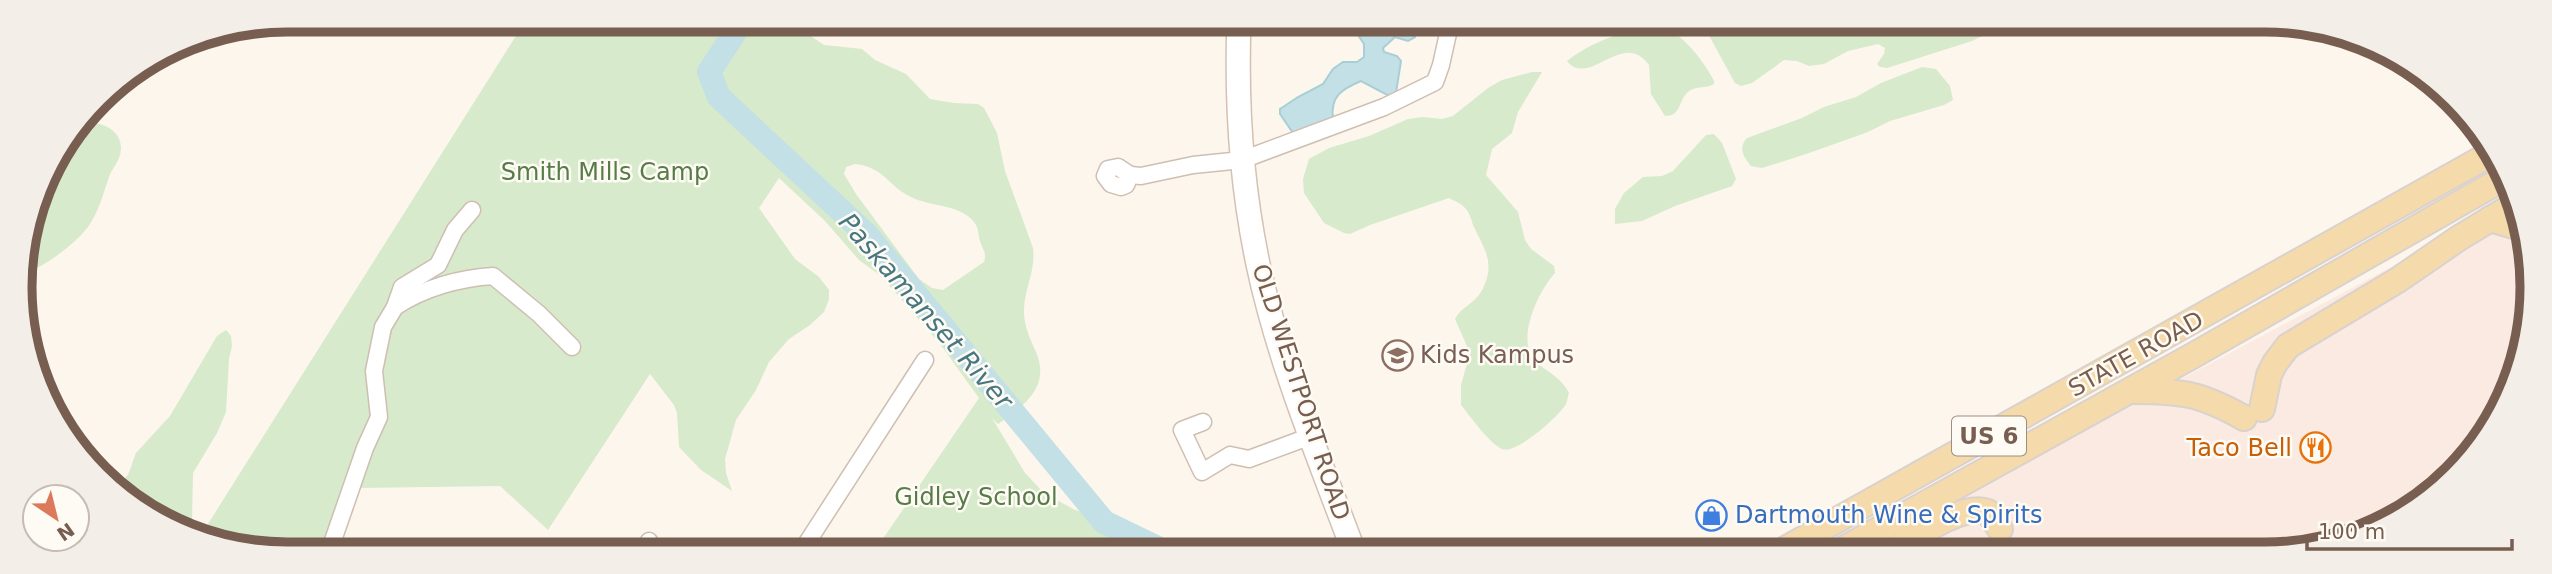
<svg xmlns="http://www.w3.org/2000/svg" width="2552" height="574" font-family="'DejaVu Sans',sans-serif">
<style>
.commercial{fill:#fbeae2}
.green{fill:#d7eacb;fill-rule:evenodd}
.water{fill:#c2e0e5;stroke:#a9cfd6;stroke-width:2}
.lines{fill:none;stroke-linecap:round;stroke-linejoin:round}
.river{stroke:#c2e0e5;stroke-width:24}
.minor-casing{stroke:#cebfb2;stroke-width:19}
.secondary-casing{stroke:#d4c1b2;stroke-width:26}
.primary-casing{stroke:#d9d2ce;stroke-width:28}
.minor{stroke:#fff;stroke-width:16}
.secondary{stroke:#fff;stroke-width:23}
.primary{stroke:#f5daab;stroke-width:24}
.labels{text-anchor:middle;stroke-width:5;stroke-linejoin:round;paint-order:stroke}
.shield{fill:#fefaf4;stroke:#a08d81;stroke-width:2}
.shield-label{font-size:23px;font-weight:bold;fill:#775e50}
.park-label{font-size:24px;fill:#577c48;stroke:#fefaf4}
.street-label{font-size:24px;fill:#775e50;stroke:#fefaf4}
.education-label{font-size:24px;fill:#785e54;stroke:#fefaf4;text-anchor:start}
.food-label{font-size:24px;fill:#c56008;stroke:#fefaf4;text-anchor:end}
.shop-label{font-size:24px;fill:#366cbe;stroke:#fefaf4;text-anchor:start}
.water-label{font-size:26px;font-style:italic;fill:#477781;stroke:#fefaf4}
.rim{fill:none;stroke:#775e50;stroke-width:9}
</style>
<rect width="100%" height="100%" fill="#fcf6ed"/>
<path class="commercial" d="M2515,201L2524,218L2530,322L2505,406L2454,477L2383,527L2300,553L1857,552Z"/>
<g class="green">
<path d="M526,20H787L824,45L862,49L875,60L906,74L930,99L954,103L978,104L984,108L997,133L1005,171L1033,248C1036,271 1024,289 1024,311C1024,326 1030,339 1036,352C1051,387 1024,406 998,424L992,418L1025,473L1044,493L1075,510L1107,519L1168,552H874L979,398L940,344L881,276L859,260L825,221L779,178L759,208L795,259L819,277L829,290V299L824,312L810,325L789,339L769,362L756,390L736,420L725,459L726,473L732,491L701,470L679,447L677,413L674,405L650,374L548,530L500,486L357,488L315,552H252L201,535ZM855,164C884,167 888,186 911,197C930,207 964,204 976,225C979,230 978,236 980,241C983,250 987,253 984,262L943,290L932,288L919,279L856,194L844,174L846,167Z"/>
<path d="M1701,21H1750C1762,34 1774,32 1789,21H2007L1999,28L1972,41L1887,68L1880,67L1877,64L1884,54L1885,48L1878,44L1848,51L1824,64L1809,66L1797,61L1784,60L1752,83L1741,86L1735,83Z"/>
<path d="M1653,24C1679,28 1702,58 1714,81V84C1706,89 1694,85 1687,93C1678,102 1681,116 1665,116L1651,94L1649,65C1623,28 1589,89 1567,61C1592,41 1622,33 1653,24Z"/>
<path d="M1922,67L1936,69L1950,86L1953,100L1944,105L1890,121L1868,132L1809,153L1762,168L1751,166C1743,156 1738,148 1747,138L1802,118L1824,107L1856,97L1881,83Z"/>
<path d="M1532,72H1542L1518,112L1512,133L1492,149L1486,175L1518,212L1525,240L1531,249L1554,266L1555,273C1539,290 1516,338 1534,359C1545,372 1561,376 1569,393C1568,395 1567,402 1566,404C1559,416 1516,455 1502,449C1489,443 1470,416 1461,405V385L1470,353L1455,319C1461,307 1475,303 1481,292C1497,263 1484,249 1473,225C1471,218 1469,211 1463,206C1459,202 1454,201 1449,198L1370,225L1350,234L1344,233L1324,223L1304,193L1303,179L1309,159L1329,148L1369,136L1408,119L1422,117L1442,119L1453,116L1488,88L1502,80Z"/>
<path d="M94,123C110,125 125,136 120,155C118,162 113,168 110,174C104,191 100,208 90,224C78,242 42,270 20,274L47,169L79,127Z"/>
<path d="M1714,134L1722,143L1736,179L1732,186L1675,206L1642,221L1615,224V209L1624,193L1643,177L1662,176L1673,171L1706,135Z"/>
<path d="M226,330L231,336L232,346L229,359L226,412L217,433L193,473L192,521L186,528L174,525L159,515L145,511L116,486L128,475L136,453L170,416L217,336Z"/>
</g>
<path class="water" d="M1348,20L1410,21V28L1415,37L1408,41L1395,37L1383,48L1384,52L1397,56L1401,61L1395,99L1361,81C1342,89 1330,96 1333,119L1293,133L1280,114V109L1298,97L1323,84L1333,69L1343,62H1357L1364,57V44Z"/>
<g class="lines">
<path class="river" d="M743,20L709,72L719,97L866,234L1104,522L1166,552"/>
<defs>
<g id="minor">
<path d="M1118,167L1130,175L1126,185L1121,187L1111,184L1105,176L1108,169Z"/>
<path d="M1130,175L1141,176L1193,165L1242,160L1384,107L1435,82L1441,65L1449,29"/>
<path d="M395,307C423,288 460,278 493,276L539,314L572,347"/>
<path d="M1203,422L1182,430L1202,472L1230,455L1249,459L1311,436"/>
<path d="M329,552L365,448L379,417L374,371L383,327L395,307L402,287L438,265L455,230L472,210"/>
<path d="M642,552L649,541"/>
<path d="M801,552L925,360"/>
</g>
<path id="secondary" d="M1239,20C1236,102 1241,184 1258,264C1279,363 1319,458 1354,552"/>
<g id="primary">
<path d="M2490,219L2524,229"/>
<path d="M2132,391C2181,391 2200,393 2244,418"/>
<path d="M2262,409L2269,375L2275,363L2288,346L2398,280L2459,238L2517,203"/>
<path d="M1780,552L2492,153"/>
<path d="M1838,552L2194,355L2504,178"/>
<path d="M1889,552C1912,539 1962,502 1988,512L2000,529"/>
</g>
</defs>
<use href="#minor" class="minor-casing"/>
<use href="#secondary" class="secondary-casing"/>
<use href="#primary" class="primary-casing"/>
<use href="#minor" class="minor"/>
<use href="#secondary" class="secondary"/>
<use href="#primary" class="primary"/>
</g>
<defs>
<symbol id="school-ring" viewBox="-11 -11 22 22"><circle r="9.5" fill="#fefaf4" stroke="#8d6e63" stroke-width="1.5"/><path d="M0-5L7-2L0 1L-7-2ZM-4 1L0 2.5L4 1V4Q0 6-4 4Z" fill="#8d6e63"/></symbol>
<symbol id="restaurant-ring" viewBox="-11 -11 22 22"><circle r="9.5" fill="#fefaf4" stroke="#e8710a" stroke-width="1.5"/><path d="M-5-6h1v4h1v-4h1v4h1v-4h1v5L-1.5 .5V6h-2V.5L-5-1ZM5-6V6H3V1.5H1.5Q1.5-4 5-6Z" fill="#e8710a"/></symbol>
<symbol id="shop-ring" viewBox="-11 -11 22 22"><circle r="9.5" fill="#fefaf4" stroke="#3f7fe0" stroke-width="1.5"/><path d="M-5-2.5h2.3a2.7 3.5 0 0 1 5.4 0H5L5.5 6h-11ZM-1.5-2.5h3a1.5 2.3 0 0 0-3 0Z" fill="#3f7fe0"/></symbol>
</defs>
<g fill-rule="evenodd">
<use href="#school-ring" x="1380" y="338" width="35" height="35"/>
<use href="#restaurant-ring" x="2298" y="430" width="35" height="35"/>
<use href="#shop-ring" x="1694" y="498" width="35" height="35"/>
</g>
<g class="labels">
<rect class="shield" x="1952" y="416.5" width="74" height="39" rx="5"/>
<g class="shield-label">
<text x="1989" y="444">US 6</text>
</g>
<g class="park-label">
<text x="605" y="180">Smith Mills Camp</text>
<text x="976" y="505">Gidley School</text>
</g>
<g class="street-label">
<text transform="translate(2136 354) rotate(-29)" y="8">STATE ROAD</text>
<text transform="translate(1301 392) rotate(72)" y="8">OLD WESTPORT ROAD</text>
</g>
<g class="education-label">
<text x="1420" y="363">Kids Kampus</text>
</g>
<g class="food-label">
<text x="2292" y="456">Taco Bell</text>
</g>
<g class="shop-label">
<text x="1735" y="523">Dartmouth Wine &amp; Spirits</text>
</g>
<g class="water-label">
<text transform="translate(926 311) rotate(49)" y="9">Paskamanset River</text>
</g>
</g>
<path d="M0 0H2552V574H0ZM287 32H2265A255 255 0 0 1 2520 287V287A255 255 0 0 1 2265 542H287A255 255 0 0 1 32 287V287A255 255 0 0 1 287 32Z" fill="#f3eee7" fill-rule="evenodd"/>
<path class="rim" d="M287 32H2265A255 255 0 0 1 2520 287V287A255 255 0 0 1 2265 542H287A255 255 0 0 1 32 287V287A255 255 0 0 1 287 32Z"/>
<g transform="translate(56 518) rotate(145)"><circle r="33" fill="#fefaf4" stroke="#c8bcb2" stroke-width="2"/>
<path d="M0-5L12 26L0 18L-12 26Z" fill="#dd795b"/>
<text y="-10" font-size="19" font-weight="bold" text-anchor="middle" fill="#775e50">N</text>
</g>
<path d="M2307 539v10h205v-10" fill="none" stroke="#775e50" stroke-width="3.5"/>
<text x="2318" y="539" font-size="21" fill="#775e50" stroke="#fefaf4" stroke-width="5" paint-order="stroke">100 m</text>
</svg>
